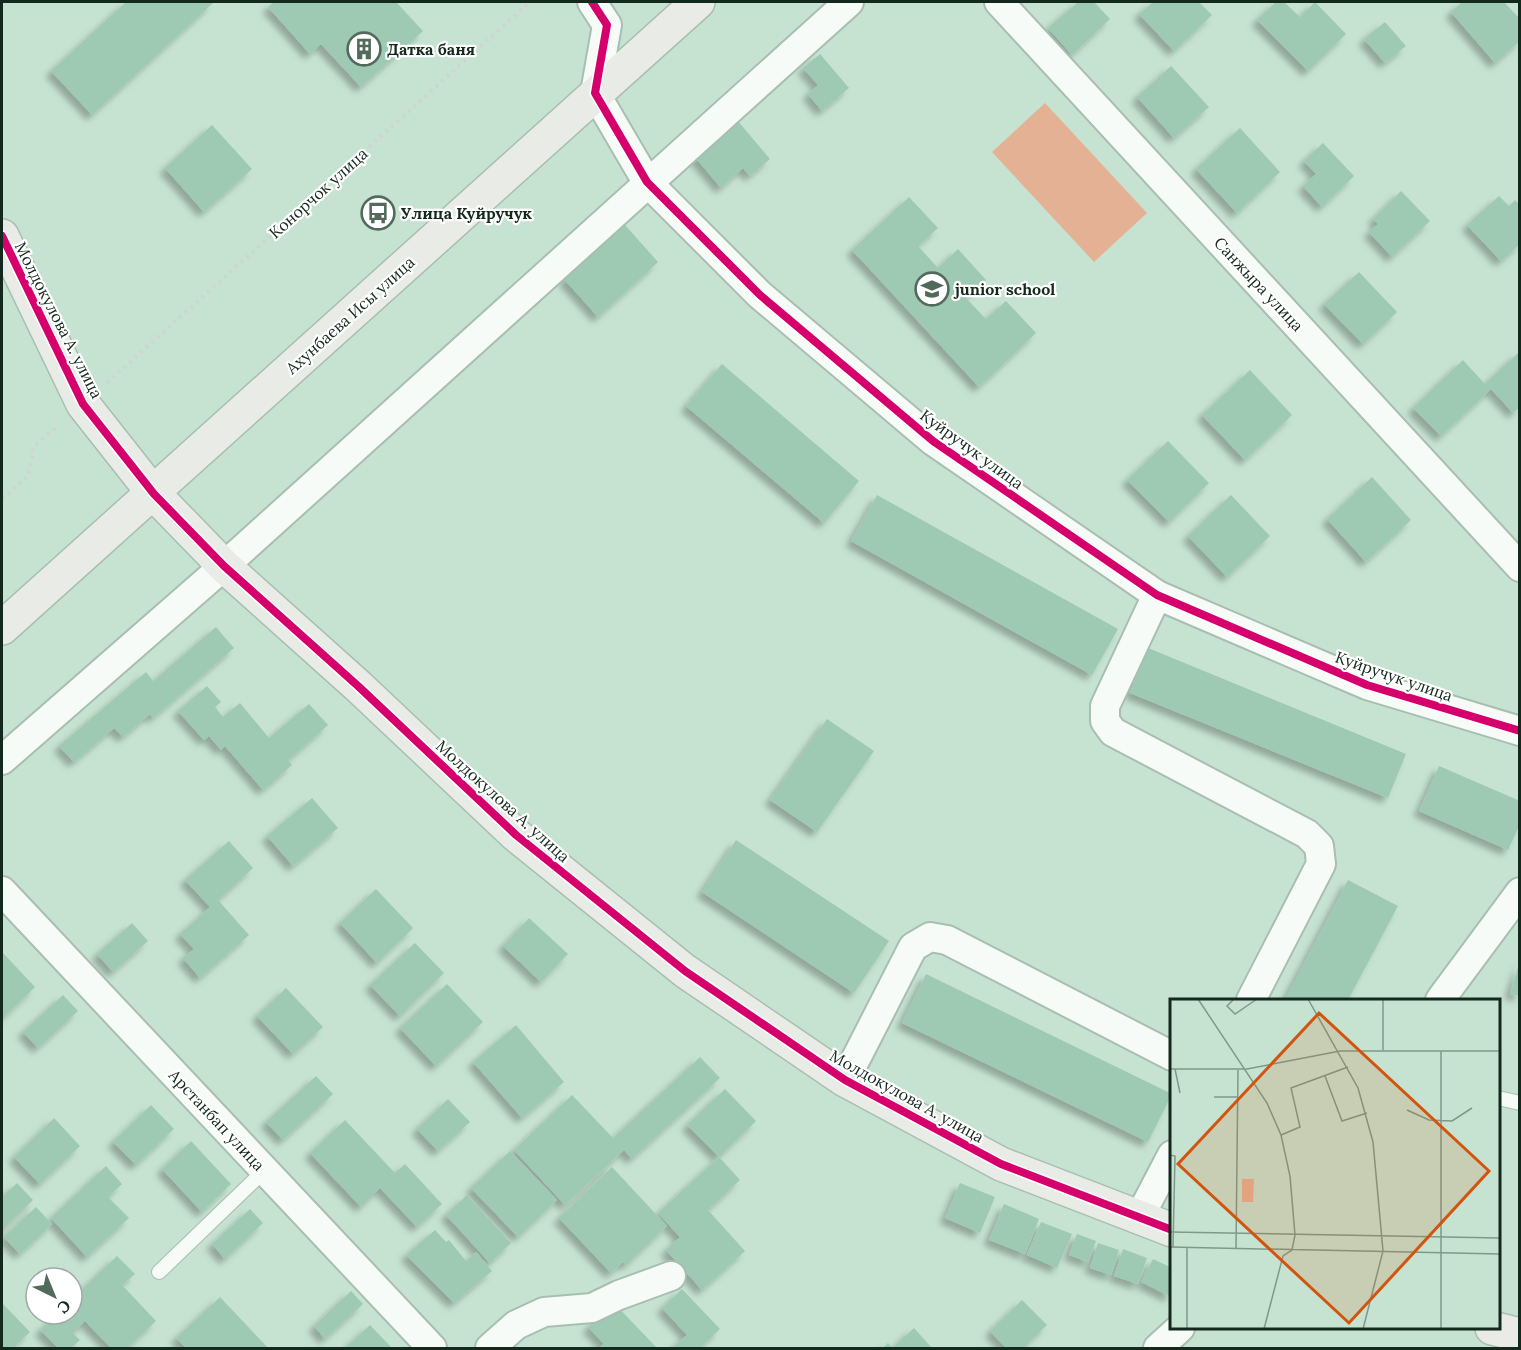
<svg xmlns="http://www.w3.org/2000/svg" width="1521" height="1350" font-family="Lora,serif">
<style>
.green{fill:#e5b195}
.building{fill:#9ec9b2;filter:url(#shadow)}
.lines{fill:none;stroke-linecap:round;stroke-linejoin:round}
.lane-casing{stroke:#a8beb0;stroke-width:16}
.street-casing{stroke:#a8beb0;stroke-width:32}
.secondary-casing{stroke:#a8beb0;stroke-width:36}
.path{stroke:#cdd6d0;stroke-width:4;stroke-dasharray:3 4.5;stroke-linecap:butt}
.lane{stroke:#f6fbf8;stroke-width:14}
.street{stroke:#f6fbf8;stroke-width:28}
.secondary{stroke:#e9ece6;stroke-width:33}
.cycleway-casing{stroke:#fff;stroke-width:11}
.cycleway{stroke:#d6006c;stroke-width:8}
.labels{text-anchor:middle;stroke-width:4.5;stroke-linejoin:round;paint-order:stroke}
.poi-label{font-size:16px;font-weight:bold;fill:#14291d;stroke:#fff;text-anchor:start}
.street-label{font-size:16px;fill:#14291d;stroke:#fff}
.inset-road{fill:none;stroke:#7f9989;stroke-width:1.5}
.view{fill:#d3540e;fill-opacity:0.15;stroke:#d3540e;stroke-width:3}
.inset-edge{fill:none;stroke:#14291d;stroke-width:3}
</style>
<defs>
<filter id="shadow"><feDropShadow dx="-5.5" dy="5.5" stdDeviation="3" flood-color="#0004"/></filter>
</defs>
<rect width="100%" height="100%" fill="#c6e3d1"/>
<path class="green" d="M1045,103L1147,213L1094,262L992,152Z"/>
<g class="building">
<path d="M126,2H214L92,115L51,71Z"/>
<path d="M274,2H396L423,31L361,87L321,44L310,54L268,7Z"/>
<path d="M1078,2H1094L1110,19L1072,55L1048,28Z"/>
<path d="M1153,2H1199L1212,15L1174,51L1139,14Z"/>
<path d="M1276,2H1284L1300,17L1315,2L1346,34L1308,71L1257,20Z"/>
<path d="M1462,2H1504L1520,19V41L1495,63L1451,12Z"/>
<path d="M1385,22L1406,46L1385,63L1364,39Z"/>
<path d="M820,54L849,88L822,111L808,94L818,85L803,68Z"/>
<path d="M1171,66L1209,107L1174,138L1137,97Z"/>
<path d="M737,120L770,159L750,176L743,168L721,188L694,156Z"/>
<path d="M212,125L252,169L204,212L165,168Z"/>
<path d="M1240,128L1280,172L1237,213L1196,169Z"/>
<path d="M1323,143L1354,176L1322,207L1303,186L1316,174L1304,161Z"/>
<path d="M1401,191L1430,221L1392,257L1369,232L1378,224L1373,219Z"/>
<path d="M1499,196L1509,206L1515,200L1520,205V244L1501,261L1467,225Z"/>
<path d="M909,197L938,228L918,246L938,268L958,249L986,280L966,298L986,319L1006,301L1036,333L979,387L852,250Z"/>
<path d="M625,225L658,262L598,317L564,279Z"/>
<path d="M1359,272L1397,312L1363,344L1324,304Z"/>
<path d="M1520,351V407L1513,413L1491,389L1441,436L1413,408L1463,360L1485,384Z"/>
<path d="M722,364L859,481L824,523L686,406Z"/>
<path d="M1250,370L1292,415L1245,460L1202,415Z"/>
<path d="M1168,441L1209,483L1169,522L1127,480Z"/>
<path d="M1372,477L1411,520L1366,562L1327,519Z"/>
<path d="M877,495L1118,629L1092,675L851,541Z"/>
<path d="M1231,495L1270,536L1227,577L1188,536Z"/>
<path d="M216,627L234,648L153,718L150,714L123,737L114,728L74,762L59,746L146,672L153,681Z"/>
<path d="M1148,648L1406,754L1388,798L1130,693Z"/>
<path d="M207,686L221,702L215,707L223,717L240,703L269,738L309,704L328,725L288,760L292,765L263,790L225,746L221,750L209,736L204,740L178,711Z"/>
<path d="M827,719L874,751L817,832L770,800Z"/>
<path d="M1439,766L1520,801V824L1508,850L1419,811Z"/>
<path d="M312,798L338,828L293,866L267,836Z"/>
<path d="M736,840L889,941L854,993L702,892Z"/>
<path d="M229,841L253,868L218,900L249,935L200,978L183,958L194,949L180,934L210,907L185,880Z"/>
<path d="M1348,880L1398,906L1348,1000H1285Z"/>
<path d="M376,889L413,928L377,963L340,923Z"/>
<path d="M529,918L568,954L541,982L503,946Z"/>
<path d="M132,923L148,941L113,972L97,954Z"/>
<path d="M415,943L444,973L400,1016L370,985Z"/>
<path d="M2,952L35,987L2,1019Z"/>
<path d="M1520,961V996L1510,994Z"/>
<path d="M926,974L1172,1094L1148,1142L902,1023Z"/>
<path d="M447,984L483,1022L436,1066L400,1028Z"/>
<path d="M286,988L323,1027L293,1054L257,1016Z"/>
<path d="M63,995L78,1011L38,1048L23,1032Z"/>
<path d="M516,1025L564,1082L522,1118L473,1062Z"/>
<path d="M700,1057L720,1078L632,1159L624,1150L565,1205L514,1150L572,1095L613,1138Z"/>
<path d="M316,1076L333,1094L283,1140L266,1122Z"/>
<path d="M725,1089L756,1121L719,1157L687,1125Z"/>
<path d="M448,1099L470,1122L438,1151L417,1129Z"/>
<path d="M151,1105L174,1129L136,1165L113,1142Z"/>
<path d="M54,1118L80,1146L40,1184L14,1157Z"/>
<path d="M345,1120L395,1173L405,1164L442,1204L417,1227L380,1188L361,1207L310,1153Z"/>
<path d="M191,1141L231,1184L202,1212L162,1169Z"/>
<path d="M510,1151L557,1200L518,1237L471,1188Z"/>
<path d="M719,1157L740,1180L708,1210L745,1251L702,1290L666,1250L680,1237L658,1213Z"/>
<path d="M106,1166L122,1184L108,1197L129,1218L87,1257L51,1218Z"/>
<path d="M612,1167L667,1226L626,1265L623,1262L611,1273L559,1218Z"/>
<path d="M17,1183L33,1200L2,1230V1197Z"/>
<path d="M960,1183L995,1197L980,1233L945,1218Z"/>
<path d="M467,1195L511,1243L490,1263L446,1215Z"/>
<path d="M1004,1204L1039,1219L1025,1254L989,1240Z"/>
<path d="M36,1207L52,1224L20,1254L4,1237Z"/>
<path d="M250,1209L263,1223L225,1259L212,1244Z"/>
<path d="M1041,1222L1072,1234L1057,1268L1027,1255Z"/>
<path d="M435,1230L446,1242L449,1240L466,1261L476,1252L492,1271L454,1303L406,1255Z"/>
<path d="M1077,1234L1096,1241L1088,1262L1069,1255Z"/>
<path d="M1098,1243L1119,1250L1111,1275L1090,1268Z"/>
<path d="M1123,1249L1147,1258L1138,1284L1114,1276Z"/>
<path d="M117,1256L135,1274L122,1285L156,1321L127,1348H111L85,1321L73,1333L80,1340L71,1348H58L40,1330L57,1314H72V1299Z"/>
<path d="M1153,1259L1172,1268L1171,1297L1141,1282Z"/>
<path d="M682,1289L720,1329L700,1348H672L687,1335L662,1308Z"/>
<path d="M351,1291L363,1304L325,1339L314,1326Z"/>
<path d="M220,1297L268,1348H186L176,1338Z"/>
<path d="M1022,1300L1047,1325L1023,1348H1006L990,1331Z"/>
<path d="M614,1303L657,1348H599L604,1344L588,1327Z"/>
<path d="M3,1304L30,1332L13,1348H2Z"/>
<path d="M370,1325L392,1348H345Z"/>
<path d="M914,1328L932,1348H883L888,1343L892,1348Z"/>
</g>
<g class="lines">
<defs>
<g id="lane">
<path d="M1498,1098L1520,1103"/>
<path d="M159,1272L265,1170"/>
</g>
<g id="street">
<path d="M592,2L607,25L595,93L647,182L760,295L933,441L1157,595L1367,685L1520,731"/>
<path d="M999,2L1520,567"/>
<path d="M1157,595L1105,706V721L1113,732L1307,834L1319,846L1321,864L1251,1000"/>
<path d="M2,760L224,566L849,2"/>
<path d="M2,891L432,1348"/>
<path d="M1440,1000L1520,892"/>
<path d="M845,1080L913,947L930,937L947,940L1172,1056"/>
<path d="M1139,1218L1172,1155"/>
<path d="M490,1348L516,1325L544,1312L592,1308L619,1295L671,1276"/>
<path d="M1158,1348L1180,1328"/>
</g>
<g id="secondary">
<path d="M2,236L83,404L154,494L224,566L358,686L516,835L685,971L845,1080L1001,1164L1172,1230"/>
<path d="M2,628L698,2"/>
<path d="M1492,1328L1520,1335"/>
</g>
</defs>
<use href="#lane" class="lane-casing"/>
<use href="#street" class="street-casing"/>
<use href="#secondary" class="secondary-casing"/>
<g class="path">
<path d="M107,383L530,2"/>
<path d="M2,499L28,476L34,446L59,425"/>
</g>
<use href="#lane" class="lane"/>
<use href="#street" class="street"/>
<use href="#secondary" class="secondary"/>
<defs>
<g id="cycleway">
<path d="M592,2L607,25L595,93L647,182L760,295L933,441L1157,595L1367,685L1520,731"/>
<path d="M2,236L83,404L154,494L224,566L358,686L516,835L685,971L845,1080L1001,1164L1172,1230"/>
</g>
</defs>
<use href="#cycleway" class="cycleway-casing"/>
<use href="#cycleway" class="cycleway"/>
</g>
<defs>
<symbol id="building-ring" viewBox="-11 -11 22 22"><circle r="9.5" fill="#fff" stroke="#526a5c" stroke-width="1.5"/><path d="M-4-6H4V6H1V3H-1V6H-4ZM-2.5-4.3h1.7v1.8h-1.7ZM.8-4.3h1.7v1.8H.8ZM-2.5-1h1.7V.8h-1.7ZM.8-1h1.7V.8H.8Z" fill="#526a5c"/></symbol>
<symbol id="bus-ring" viewBox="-11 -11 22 22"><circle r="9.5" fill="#fff" stroke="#526a5c" stroke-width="1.5"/><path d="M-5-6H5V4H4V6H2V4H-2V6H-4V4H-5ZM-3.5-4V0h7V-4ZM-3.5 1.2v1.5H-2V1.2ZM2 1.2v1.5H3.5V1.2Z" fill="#526a5c"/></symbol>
<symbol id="school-ring" viewBox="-11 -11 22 22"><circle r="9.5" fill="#fff" stroke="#526a5c" stroke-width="1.5"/><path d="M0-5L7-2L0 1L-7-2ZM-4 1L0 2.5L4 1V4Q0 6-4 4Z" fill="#526a5c"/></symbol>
</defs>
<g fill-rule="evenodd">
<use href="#building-ring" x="345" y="30" width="38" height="38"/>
<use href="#bus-ring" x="359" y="194" width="38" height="38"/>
<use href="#school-ring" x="913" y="270" width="38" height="38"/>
</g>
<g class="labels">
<g class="poi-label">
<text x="387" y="55">Датка баня</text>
<text x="401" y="219">Улица Куйручук</text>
<text x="955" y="295">junior school</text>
</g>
<g class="street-label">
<text transform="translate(318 193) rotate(-42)" y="6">Конорчок улица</text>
<text transform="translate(1259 284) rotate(47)" y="6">Санжыра улица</text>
<text transform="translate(350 315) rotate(-42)" y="6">Ахунбаева Исы улица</text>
<text transform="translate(59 320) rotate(63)" y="6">Молдокулова А. улица</text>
<text transform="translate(972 449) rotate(36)" y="6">Куйручук улица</text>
<text transform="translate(1394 676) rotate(19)" y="6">Куйручук улица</text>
<text transform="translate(503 801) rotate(42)" y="6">Молдокулова А. улица</text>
<text transform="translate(907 1096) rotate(29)" y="6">Молдокулова А. улица</text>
<text transform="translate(217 1120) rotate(47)" y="6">Арстанбап улица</text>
</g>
</g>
<g transform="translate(1170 999)">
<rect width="330" height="330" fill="#c6e3d1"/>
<path d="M72,180H84L83,203H72Z" fill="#e5b195"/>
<path class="inset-road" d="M28,0L97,104L111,136L120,177L125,236L122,251L113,257L94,330M64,0L57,7L65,15L87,0M138,0L188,89L203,143L213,252L193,330M213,0V51M271,52V330M0,70H77L170,52H330M5,70L10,94M155,77L172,122L197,114M44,98H68M237,111L259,121L282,122L302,109M111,136L130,128L121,89L178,68M0,156L5,157L3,248M0,233L330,239M0,248L330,255M17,249V330M66,250L68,71"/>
<path class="view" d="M149,14L319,172L179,324L8,165Z"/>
<rect width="330" height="330" class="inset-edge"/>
</g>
<rect width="1521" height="1350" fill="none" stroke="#14291d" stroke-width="6"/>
<g transform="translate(54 1296) rotate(137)"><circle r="28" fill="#ffffff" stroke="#a1a9a5" stroke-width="1.5"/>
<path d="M0-4.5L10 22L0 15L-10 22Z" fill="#526a5c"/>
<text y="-9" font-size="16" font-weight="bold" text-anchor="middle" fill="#14291d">С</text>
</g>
</svg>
